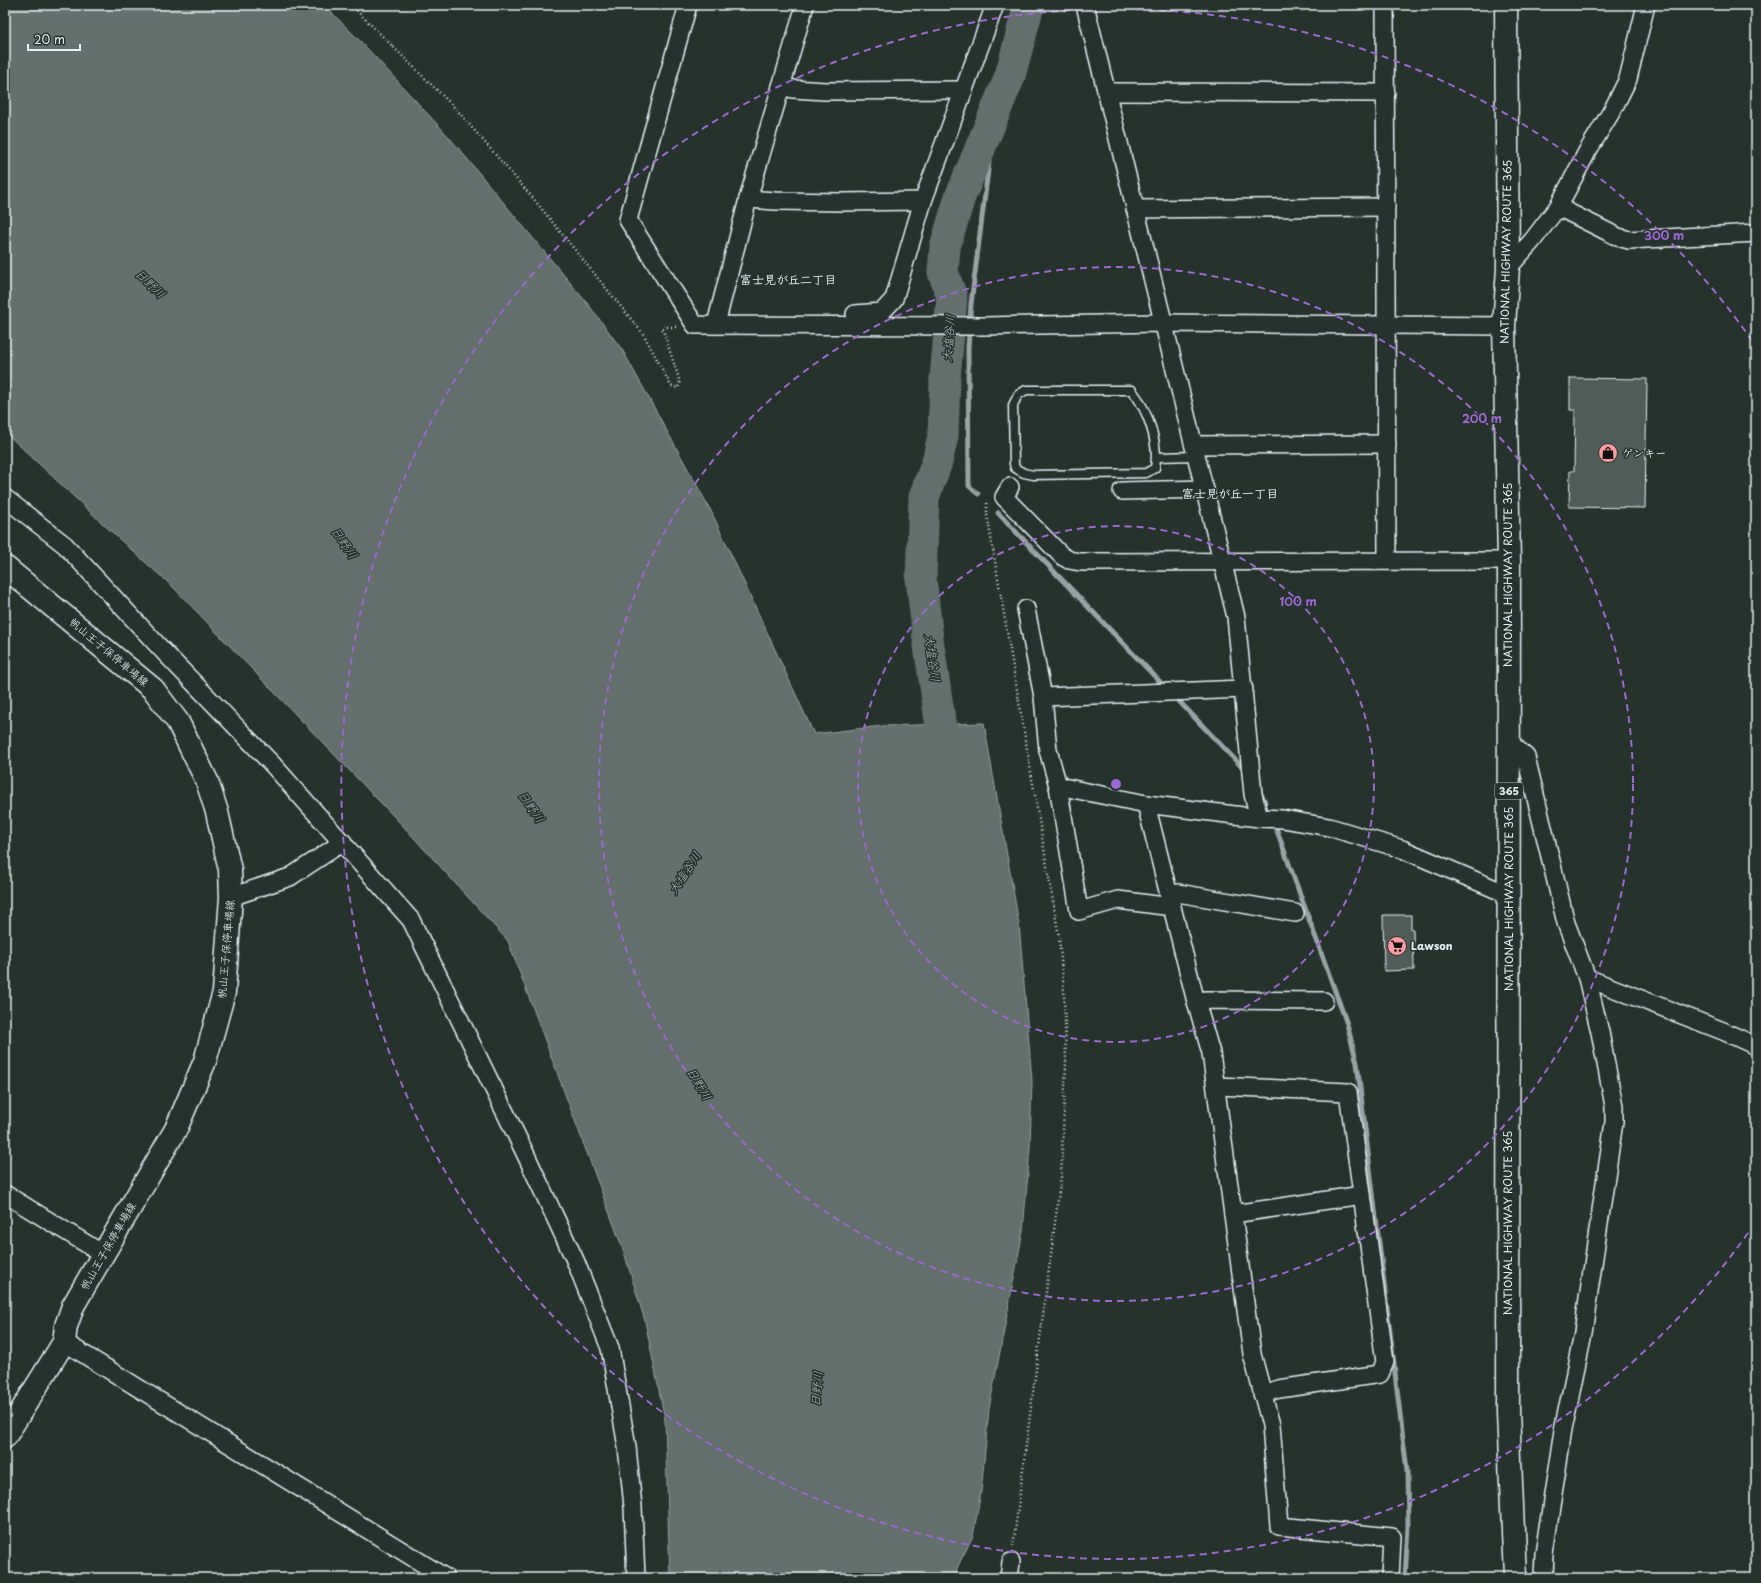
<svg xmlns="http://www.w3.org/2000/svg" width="1761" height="1583" font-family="'Playpen Sans','Klee One',sans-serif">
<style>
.water{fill:#636f6d;stroke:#98a3a5}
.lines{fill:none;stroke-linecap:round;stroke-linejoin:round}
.stream{stroke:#98a3a5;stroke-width:5}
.river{stroke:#636f6d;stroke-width:31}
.building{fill:#505c59;stroke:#e8f1f8}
.lane-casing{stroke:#e8f1f8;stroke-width:11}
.street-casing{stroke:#e8f1f8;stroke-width:20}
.secondary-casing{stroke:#e8f1f8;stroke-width:25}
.highway-casing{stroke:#e8f1f8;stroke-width:25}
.path{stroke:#e8f1f8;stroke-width:2.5;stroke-dasharray:1 3;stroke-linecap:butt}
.lane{stroke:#26332d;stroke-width:8}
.street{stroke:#26332d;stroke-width:17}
.secondary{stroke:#26332d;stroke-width:22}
.highway{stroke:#26332d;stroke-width:22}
.ring{fill:none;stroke:#9c67d0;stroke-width:2;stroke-dasharray:7 5}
.labels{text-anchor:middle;stroke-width:3;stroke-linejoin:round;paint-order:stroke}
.shield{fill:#26332d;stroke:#aeb8bb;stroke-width:1}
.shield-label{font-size:10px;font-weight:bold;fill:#e8f1f8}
.street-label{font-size:11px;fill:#e8f1f8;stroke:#26332d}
.poi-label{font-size:11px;font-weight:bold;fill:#e8f1f8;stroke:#26332d;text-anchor:start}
.neighbourhood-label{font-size:12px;font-weight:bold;fill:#e8f1f8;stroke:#26332d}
.water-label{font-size:12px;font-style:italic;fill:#b3bdc0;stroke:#26332d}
.centre{fill:#9c67d0;stroke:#26332d;stroke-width:2}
.ring-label{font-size:12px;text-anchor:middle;font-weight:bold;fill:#9c67d0;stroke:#26332d;stroke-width:3;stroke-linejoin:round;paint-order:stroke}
</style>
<rect width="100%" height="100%" fill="#26332d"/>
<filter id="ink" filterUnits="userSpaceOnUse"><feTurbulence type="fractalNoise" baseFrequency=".025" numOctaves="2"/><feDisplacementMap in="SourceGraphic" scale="8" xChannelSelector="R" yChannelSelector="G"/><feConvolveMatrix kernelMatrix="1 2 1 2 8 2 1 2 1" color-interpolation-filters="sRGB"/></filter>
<g filter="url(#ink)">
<path class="water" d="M5,5H324L364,45L449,137L591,308L623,351L711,511L814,734L882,726L984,723L1019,924L1032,1080L1030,1148L1023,1231L989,1409L981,1492L973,1536L957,1568L956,1578H670L665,1420L645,1321L624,1252L508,941L405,828L172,586L116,536L5,432Z"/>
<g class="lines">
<g class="stream">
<path d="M978,494L969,486L968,348L971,304L995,115"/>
<path d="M998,513L1165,687"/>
<path d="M1175,697L1240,765"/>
<path d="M1260,792L1265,802"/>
<path d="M1276,828L1347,1024L1357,1063L1407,1471L1408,1526L1405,1578"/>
</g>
<path class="river" d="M947,767L928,639L921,578L924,497L937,462L943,436L945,379L952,297L943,272L945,247L960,197L1010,76L1029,5"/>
</g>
<g class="building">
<path d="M1570,378L1647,379L1645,508L1569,507L1570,471H1574L1575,410H1570Z"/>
<path d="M1383,915H1411V929H1413L1414,970L1384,971Z"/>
</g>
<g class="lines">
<defs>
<g id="lane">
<path d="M1026,390H1132C1148,411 1159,442 1155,468L1146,473L1033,475L1024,473L1015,468L1014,464L1013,405L1018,395Z"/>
<path d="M1157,457L1197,456"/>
</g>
<g id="street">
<path d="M688,5L628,220L695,325L982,326L1163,323L1504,326"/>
<path d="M1085,5L1236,617L1253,794L1259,818"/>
<path d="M1385,5L1387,560"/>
<path d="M781,86L793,89L825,91L964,90"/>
<path d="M1106,92L1386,93"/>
<path d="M748,199L775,201L841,202L923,201"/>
<path d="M1558,207L1618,237L1629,240L1756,233"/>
<path d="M1135,209L1386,207"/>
<path d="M1508,268L1532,241L1558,207L1587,152L1613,109L1628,79L1646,5"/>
<path d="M855,314L882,312L894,299L923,201L995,5"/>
<path d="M716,324L748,199L805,5"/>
<path d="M1194,445L1387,444"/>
<path d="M1010,487L1004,497L1062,556L1069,560L1080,562L1509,561"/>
<path d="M1122,491L1205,489"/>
<path d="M5,498L65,545L164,652L273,765L411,920L526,1155L575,1260L610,1348L627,1447L633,1507L636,1578"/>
<path d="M1026,609L1043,697L1048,750L1058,786L1079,911L1118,900L1172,907"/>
<path d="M1043,697L1244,689"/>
<path d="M1509,742L1526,757L1566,923L1587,978L1600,1032L1614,1106V1122L1582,1339L1563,1430L1544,1553L1543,1578"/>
<path d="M1058,786L1146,804L1259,818L1283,819L1329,827L1402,849L1509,895"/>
<path d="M1146,804L1195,998L1211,1053L1252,1354L1271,1425L1279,1526L1392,1537L1390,1578"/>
<path d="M1169,895L1178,893L1295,913"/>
<path d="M231,897L290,877L343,842"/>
<path d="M1587,978L1723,1031L1756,1046"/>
<path d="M1196,1002L1205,1000L1324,1001"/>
<path d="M1217,1086L1348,1092L1385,1362L1380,1374L1279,1389L1262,1394"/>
<path d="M5,1194L103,1254"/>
<path d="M1233,1214L1362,1195"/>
<path d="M64,1342L446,1578"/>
<path d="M1009,1578L1011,1562"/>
</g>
<path id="secondary" d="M5,567L153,689L178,722L207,781L217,812L230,870L231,897L224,992L205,1061L176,1129L73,1306L66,1326L64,1342L5,1437"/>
<path id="highway" d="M1506,5L1508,268L1504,326L1509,561L1508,1412L1515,1578"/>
</defs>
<use href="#lane" class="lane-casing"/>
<use href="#street" class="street-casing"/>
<use href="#secondary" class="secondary-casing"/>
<use href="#highway" class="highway-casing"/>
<g class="path">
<path d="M351,5L456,109L532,197L644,335L671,386L678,388L680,382L662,327H676"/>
<path d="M987,503V514L1059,937L1064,991L1066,1061L1061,1177L1013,1546"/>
</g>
<use href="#lane" class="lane"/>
<use href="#street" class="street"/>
<use href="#secondary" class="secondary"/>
<use href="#highway" class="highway"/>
</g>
</g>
<g class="ring">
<circle cx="1116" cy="784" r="258"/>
<circle cx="1116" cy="784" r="517"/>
<path d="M1755 1223A775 775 0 1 1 1755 345"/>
</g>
<defs>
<symbol id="shop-disc" viewBox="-11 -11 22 22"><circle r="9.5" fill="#ff9aa2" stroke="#26332d"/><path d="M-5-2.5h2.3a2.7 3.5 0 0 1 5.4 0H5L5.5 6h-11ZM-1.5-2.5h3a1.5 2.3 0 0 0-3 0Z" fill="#111"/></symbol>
<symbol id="supermarket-disc" viewBox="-11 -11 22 22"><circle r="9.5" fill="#ff9aa2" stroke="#26332d"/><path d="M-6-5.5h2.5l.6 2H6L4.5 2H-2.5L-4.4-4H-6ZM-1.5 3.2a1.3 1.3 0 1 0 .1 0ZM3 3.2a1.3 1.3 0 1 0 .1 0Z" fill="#111"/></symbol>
</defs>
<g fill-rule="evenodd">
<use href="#shop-disc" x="1597" y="442" width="22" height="22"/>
<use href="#supermarket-disc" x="1386" y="935" width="22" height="22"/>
</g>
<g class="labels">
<rect class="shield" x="1495" y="783" width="28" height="16" rx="3"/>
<g class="shield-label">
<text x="1509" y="795">365</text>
</g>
<g class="street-label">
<text transform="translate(1506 252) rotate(-89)" y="4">NATIONAL HIGHWAY ROUTE 365</text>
<text transform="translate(1508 575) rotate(-90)" y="4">NATIONAL HIGHWAY ROUTE 365</text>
<text transform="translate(109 652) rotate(40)" y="4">帆山王子保停車場線</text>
<text transform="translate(1509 899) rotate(-90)" y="4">NATIONAL HIGHWAY ROUTE 365</text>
<text transform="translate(226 949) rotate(-85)" y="4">帆山王子保停車場線</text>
<text transform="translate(1508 1223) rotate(-90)" y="4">NATIONAL HIGHWAY ROUTE 365</text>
<text transform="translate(108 1246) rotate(-60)" y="4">帆山王子保停車場線</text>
</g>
<g class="poi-label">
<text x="1622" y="457">ゲンキー</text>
<text x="1411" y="950">Lawson</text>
</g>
<g class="neighbourhood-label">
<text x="788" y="284">富士見が丘二丁目</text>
<text x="1230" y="498">富士見が丘一丁目</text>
</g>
<g class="water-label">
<text transform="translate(150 284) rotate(44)" y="4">日野川</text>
<text transform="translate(949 338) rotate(-86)" y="4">大塩谷川</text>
<text transform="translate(344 543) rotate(55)" y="4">日野川</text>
<text transform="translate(932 658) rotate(82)" y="4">大塩谷川</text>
<text transform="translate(531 807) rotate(55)" y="4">日野川</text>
<text transform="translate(685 873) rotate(-57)" y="4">大塩谷川</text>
<text transform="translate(699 1084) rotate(59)" y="4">日野川</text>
<text transform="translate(817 1389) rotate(-85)" y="4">日野川</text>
</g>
</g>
<circle cx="1116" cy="784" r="6" class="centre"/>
<g class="ring-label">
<text x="1664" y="240">300 m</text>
<text x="1482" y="423">200 m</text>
<text x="1298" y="606">100 m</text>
</g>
<rect width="1761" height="1583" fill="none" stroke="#26332d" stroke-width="20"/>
<rect x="10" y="10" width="1741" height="1563" fill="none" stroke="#e8f1f8" stroke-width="1.5" filter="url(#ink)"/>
<path d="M28 44v6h52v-6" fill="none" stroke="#e8f1f8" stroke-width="2"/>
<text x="34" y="44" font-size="12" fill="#e8f1f8" stroke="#26332d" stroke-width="3" paint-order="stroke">20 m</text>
</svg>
